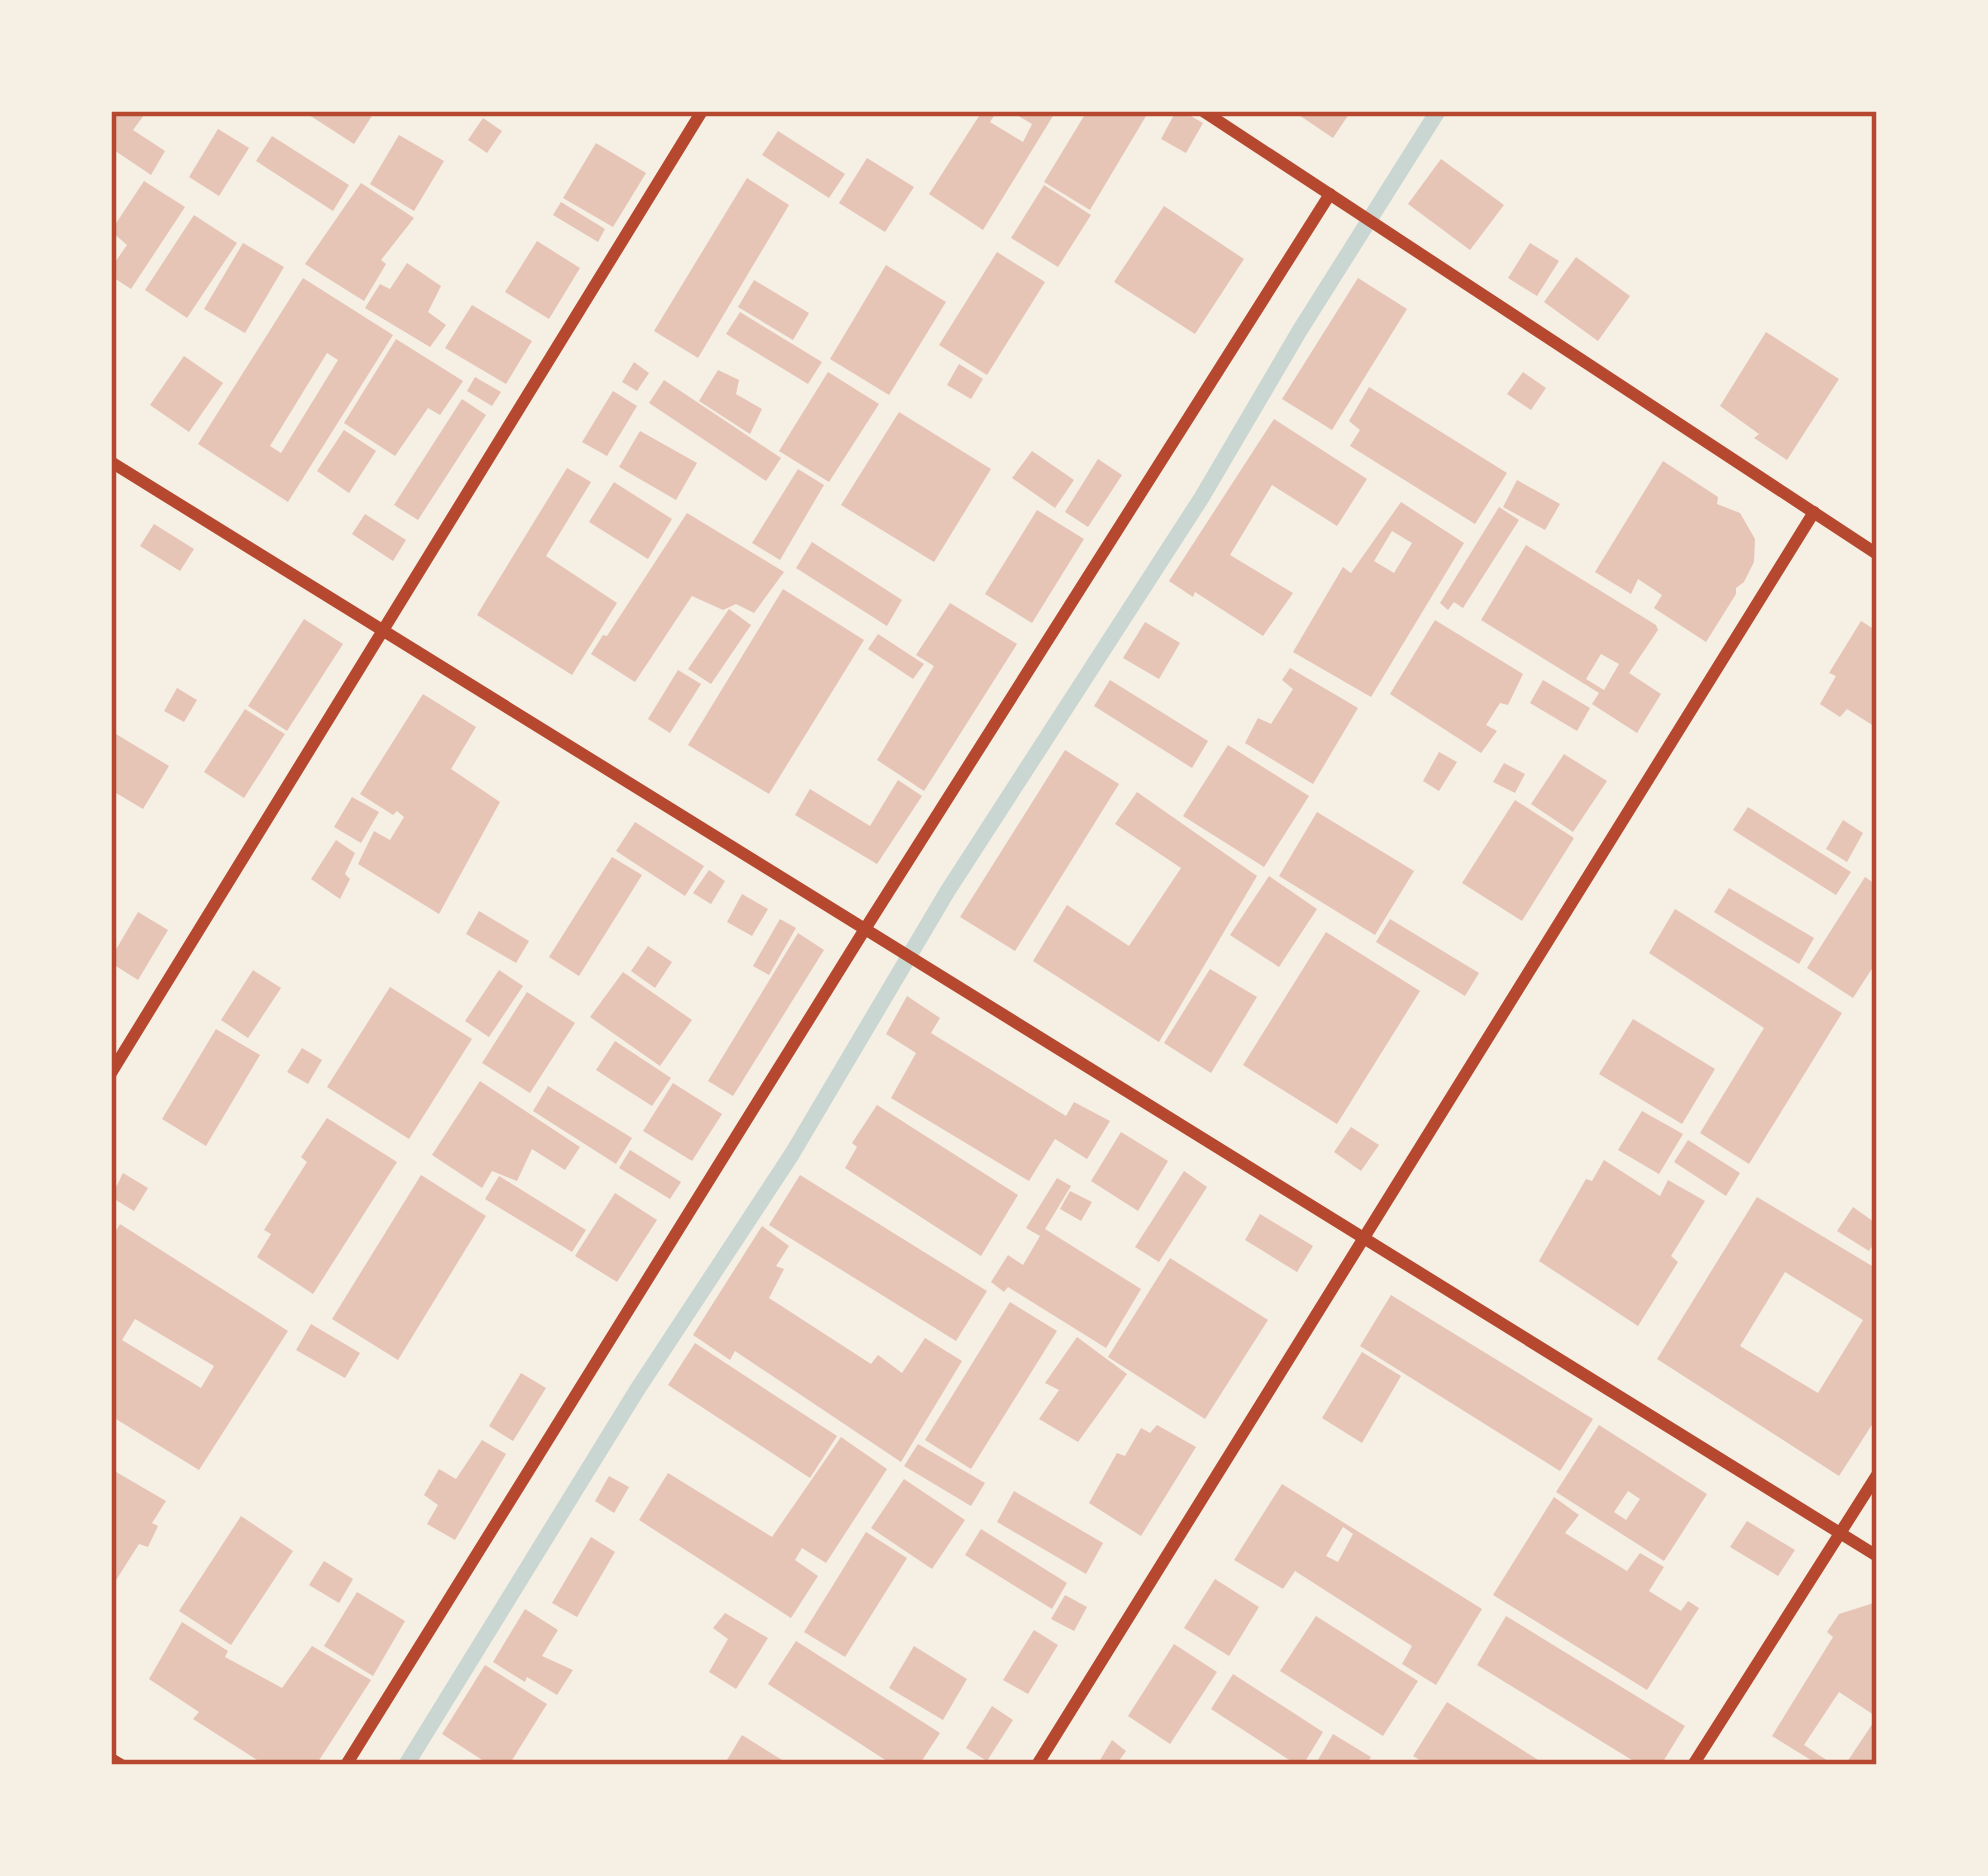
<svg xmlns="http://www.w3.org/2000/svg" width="1988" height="1876" font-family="Helvetica,sans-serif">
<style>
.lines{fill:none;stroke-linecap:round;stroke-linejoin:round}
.stream{stroke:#c9d6d2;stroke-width:16}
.building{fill:#e6c5b7;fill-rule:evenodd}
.minor{stroke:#b5482f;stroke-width:12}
.neatline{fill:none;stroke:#b5482f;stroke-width:4.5}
</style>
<rect width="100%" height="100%" fill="#f6efe4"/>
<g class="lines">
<path class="stream" d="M406,1765L637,1390L792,1154L947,892L1202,497L1300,330L1438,111"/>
</g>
<g class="building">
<path d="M118,111H147L133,130L165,151L151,175L111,148V121Z"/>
<path d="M303,111H375L354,144Z"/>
<path d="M972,111H997L990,122L1023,142L1032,124L1010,111H1056L983,230L929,194L979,116Z"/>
<path d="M1087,111H1149L1090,210L1044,182Z"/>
<path d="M1176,111H1182L1203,123L1186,153L1161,139Z"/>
<path d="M1293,111H1351L1333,138Z"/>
<path d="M483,118L502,131L487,153L468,140Z"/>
<path d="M218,129L249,148L219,196L189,177Z"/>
<path d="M778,131L845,174L829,198L762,155Z"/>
<path d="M399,135L444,161L414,211L370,184Z"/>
<path d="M272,136L349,185L333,211L256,161Z"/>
<path d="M596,143L646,173L613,227L563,198Z"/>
<path d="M867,158L914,187L885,232L839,203Z"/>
<path d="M1441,159L1504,205L1470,250L1408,204Z"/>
<path d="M747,178L789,205L698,358L654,331Z"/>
<path d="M144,181L185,207L131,289L111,276V268L127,245L111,231Z"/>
<path d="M361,183L414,218L381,260L386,264L364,301L305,264Z"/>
<path d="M1044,185L1091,215L1058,267L1011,238Z"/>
<path d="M561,202L605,229L598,242L553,215Z"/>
<path d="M1164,206L1244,259L1195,334L1114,282Z"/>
<path d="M194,215L237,243L187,318L145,290Z"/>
<path d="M537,241L580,268L549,319L505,292Z"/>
<path d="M243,243L284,267L245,333L204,309Z"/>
<path d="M1530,243L1559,261L1537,296L1508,278Z"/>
<path d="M997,252L1045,282L987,375L939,345Z"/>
<path d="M1576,257L1630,296L1598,341L1544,302Z"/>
<path d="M407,263L441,286L428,312L446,325L430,347L365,308L380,284L390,289Z"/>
<path d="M886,265L946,302L889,395L830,359Z"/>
<path d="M303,278L393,335L288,502L198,444ZM327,353L338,360L281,453L270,446Z"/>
<path d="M1358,278L1407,309L1332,430L1282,399Z"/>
<path d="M754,280L809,313L793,340L738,307Z"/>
<path d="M472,305L532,341L506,384L445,348Z"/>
<path d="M740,312L822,362L808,384L726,334Z"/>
<path d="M1766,332L1839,379L1787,460L1754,438L1759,434L1720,406Z"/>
<path d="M396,339L463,381L440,415L428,408L395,456L344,423Z"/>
<path d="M184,356L223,383L189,432L150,405Z"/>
<path d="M634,362L649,373L637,391L622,382Z"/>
<path d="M959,364L983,379L971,399L947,385Z"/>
<path d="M718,370L739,380L736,394L762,409L750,434L699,401Z"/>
<path d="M828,372L879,404L829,482L779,451Z"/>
<path d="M1523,372L1546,388L1531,410L1507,394Z"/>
<path d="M475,377L501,392L492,406L467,391Z"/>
<path d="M664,380L781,458L766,481L649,403Z"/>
<path d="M1369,387L1507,473L1475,524L1350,446L1360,430L1349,421Z"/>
<path d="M613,391L637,406L607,456L582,442Z"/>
<path d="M462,399L486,415L418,520L394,505Z"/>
<path d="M899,412L991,469L934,562L841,505Z"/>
<path d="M1274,419L1367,479L1337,526L1272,485L1230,555L1293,593L1263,636L1195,592L1193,597L1169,581Z"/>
<path d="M344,430L376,451L349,493L317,471Z"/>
<path d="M640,431L697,463L676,500L619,467Z"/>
<path d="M1032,451L1074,480L1055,508L1012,478Z"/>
<path d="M1098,459L1122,475L1088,527L1065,512Z"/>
<path d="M1663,461L1718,497L1717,504L1740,513L1755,539L1754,562L1744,582L1736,588V594L1706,642L1654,608L1662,595L1638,579L1631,594L1595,572Z"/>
<path d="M567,468L591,482L546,556L617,603L572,675L477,615Z"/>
<path d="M798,469L824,485L780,560L752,543Z"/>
<path d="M1517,480L1560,504L1545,530L1503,507Z"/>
<path d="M614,482L672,519L648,559L589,522Z"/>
<path d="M1401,502L1464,543L1371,697L1293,652L1343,567L1351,573ZM1392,531L1412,543L1394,573L1374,561Z"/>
<path d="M1499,507L1519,520L1463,608L1454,602L1448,610L1440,603Z"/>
<path d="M1037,510L1084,539L1032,623L985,594Z"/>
<path d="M687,513L784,572L754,613L736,604L723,610L692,596L635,682L591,654L603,635L607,636Z"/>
<path d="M365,514L406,540L393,561L352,534Z"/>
<path d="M154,524L194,549L180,571L140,546Z"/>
<path d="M812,542L902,600L887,626L796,568Z"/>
<path d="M1526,545L1656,625L1658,630L1629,673L1661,694L1637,733L1592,704L1599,693L1481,620ZM1601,654L1619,664L1604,690L1586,679Z"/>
<path d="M783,589L864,640L769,794L688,745Z"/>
<path d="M950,603L1017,644L924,791L877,760L934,666L916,655Z"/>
<path d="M729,609L751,625L711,684L688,669Z"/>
<path d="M304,619L343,644L287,731L248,706Z"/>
<path d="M1435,620L1523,674L1508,705L1500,703L1486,725L1497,731L1481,753L1390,694Z"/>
<path d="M1861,621L1877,631V728L1847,709L1840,717L1820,704L1836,676L1829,673Z"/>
<path d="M1145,622L1180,643L1159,679L1123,658Z"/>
<path d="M878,634L924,664L913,679L868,649Z"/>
<path d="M1290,668L1358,708L1313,784L1245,743L1258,718L1271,724L1293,689L1282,680Z"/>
<path d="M678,670L701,684L670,733L648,719Z"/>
<path d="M1110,680L1208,741L1192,768L1094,706Z"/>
<path d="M1543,680L1590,708L1577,731L1530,703Z"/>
<path d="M177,688L197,700L184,722L164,711Z"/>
<path d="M423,694L476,727L451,769L500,802L439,914L358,864L374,831L390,840L404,817L397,811L393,815L360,794Z"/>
<path d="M245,709L285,734L244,798L204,772Z"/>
<path d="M116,734L169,766L143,809L111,790V742Z"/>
<path d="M1228,745L1309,796L1264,867L1183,816Z"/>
<path d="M1065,750L1119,784L1015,951L960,917Z"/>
<path d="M1439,752L1457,762L1439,791L1423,781Z"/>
<path d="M1564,754L1607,781L1573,832L1531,804Z"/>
<path d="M1504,763L1525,774L1515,793L1493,782Z"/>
<path d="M898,780L922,796L877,864L795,815L810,789L870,826Z"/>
<path d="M1137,792L1257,876L1159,1042L1033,961L1067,905L1129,946L1181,868L1115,824Z"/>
<path d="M352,797L379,812L361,843L334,827Z"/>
<path d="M1515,800L1574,838L1522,921L1462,883Z"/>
<path d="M1748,807L1851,872L1836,895L1733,830Z"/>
<path d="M1317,812L1414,871L1375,935L1279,876Z"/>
<path d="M1843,820L1863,833L1847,862L1826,849Z"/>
<path d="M635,822L704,866L685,896L616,851Z"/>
<path d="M336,840L355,853L345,874L350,879L340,899L311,879Z"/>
<path d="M612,857L642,875L579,976L549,957Z"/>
<path d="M709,870L725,881L711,904L693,893Z"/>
<path d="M1269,876L1317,909L1279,967L1230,935Z"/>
<path d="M1865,877L1877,885V961L1853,998L1807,968Z"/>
<path d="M1729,888L1814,938L1799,964L1714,912Z"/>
<path d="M742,894L768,909L752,936L727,922Z"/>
<path d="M1675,909L1842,1013L1749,1164L1700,1133L1764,1028L1649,953Z"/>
<path d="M479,911L529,941L516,963L466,934Z"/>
<path d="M138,912L168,930L138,980L111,963V958Z"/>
<path d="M780,919L796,928L769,975L753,966Z"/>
<path d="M1390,919L1479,973L1465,996L1376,942Z"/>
<path d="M1326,932L1420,991L1337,1124L1243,1065Z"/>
<path d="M798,933L824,950L733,1096L708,1081Z"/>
<path d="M648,946L672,962L655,988L631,971Z"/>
<path d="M1210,969L1257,997L1211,1073L1164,1043Z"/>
<path d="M253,970L281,988L248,1038L221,1020Z"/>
<path d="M499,970L523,986L489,1037L465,1021Z"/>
<path d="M623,972L692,1020L660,1066L590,1017Z"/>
<path d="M390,987L472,1039L409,1139L327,1087Z"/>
<path d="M527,992L575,1023L530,1093L482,1063Z"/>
<path d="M907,996L940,1018L931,1033L1066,1116L1074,1102L1110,1121L1087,1159L1055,1139L1029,1181L891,1098L916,1053L886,1034Z"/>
<path d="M1633,1019L1715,1069L1682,1124L1599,1074Z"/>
<path d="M216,1029L260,1055L206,1146L162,1119Z"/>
<path d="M615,1041L671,1078L652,1106L596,1070Z"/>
<path d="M302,1048L322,1060L308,1084L287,1072Z"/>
<path d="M480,1081L580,1147L565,1170L532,1149L517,1181L492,1171L482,1188L432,1155Z"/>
<path d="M673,1083L722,1114L692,1161L643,1131Z"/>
<path d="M548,1086L632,1138L616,1164L533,1111Z"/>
<path d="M877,1105L1018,1195L981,1256L845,1168L857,1147L852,1143Z"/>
<path d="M1642,1111L1683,1134L1659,1174L1618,1150Z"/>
<path d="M327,1118L397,1162L313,1294L257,1257L271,1234L264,1230L307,1162L301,1157Z"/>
<path d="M1351,1127L1379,1145L1361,1171L1334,1152Z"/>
<path d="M1121,1132L1168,1161L1138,1211L1091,1181Z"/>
<path d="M1688,1140L1740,1173L1726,1196L1674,1162Z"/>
<path d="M630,1150L681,1182L670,1199L619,1168Z"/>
<path d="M1604,1160L1660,1196L1668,1180L1705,1201L1671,1256L1678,1262L1638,1326L1539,1261L1586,1179L1592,1181Z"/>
<path d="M1184,1171L1207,1187L1159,1262L1135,1247Z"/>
<path d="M123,1173L148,1188L134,1211L111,1197Z"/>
<path d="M421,1175L486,1216L398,1360L332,1319Z"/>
<path d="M800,1175L987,1291L956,1341L769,1225Z"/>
<path d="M499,1176L586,1230L572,1252L485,1199Z"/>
<path d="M1057,1178L1071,1186L1045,1229L1141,1289L1106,1348L1008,1287L1004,1292L991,1282L1008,1255L1023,1265L1040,1236L1026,1228Z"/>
<path d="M1070,1191L1092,1202L1081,1221L1060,1209Z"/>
<path d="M615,1193L657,1220L617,1282L575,1256Z"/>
<path d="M1757,1197L1877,1269V1417L1839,1476L1657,1359ZM1785,1272L1863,1320L1818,1393L1740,1346Z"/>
<path d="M1853,1207L1877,1224V1239L1869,1251L1837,1231Z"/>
<path d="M1260,1214L1313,1246L1297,1272L1245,1240Z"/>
<path d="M120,1224L288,1331L199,1470L111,1416V1239ZM135,1319L214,1366L201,1388L122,1340Z"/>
<path d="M762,1226L789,1246L776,1266L784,1269L769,1298L871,1364L878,1355L902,1373L925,1338L962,1361L901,1462L735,1351L730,1360L693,1335Z"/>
<path d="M1170,1258L1268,1320L1205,1419L1108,1357Z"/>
<path d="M1391,1295L1593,1419L1560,1471L1360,1346Z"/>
<path d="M1010,1302L1057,1331L971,1469L925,1440Z"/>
<path d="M311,1324L360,1353L345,1378L296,1350Z"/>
<path d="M1077,1337L1127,1374L1078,1442L1039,1419L1059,1390L1045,1383Z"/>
<path d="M695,1343L837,1436L810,1478L668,1385Z"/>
<path d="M1362,1352L1401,1376L1362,1443L1322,1418Z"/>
<path d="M521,1373L546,1388L513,1441L489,1426Z"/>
<path d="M1157,1425L1196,1447L1141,1536L1089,1503L1117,1453L1125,1456L1141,1428L1150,1433Z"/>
<path d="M1599,1425L1707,1494L1664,1561L1556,1492ZM1628,1491L1640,1499L1626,1520L1614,1512Z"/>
<path d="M841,1437L887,1469L826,1563L802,1548L795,1560L818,1576L791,1618L639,1520L668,1473L772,1537Z"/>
<path d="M482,1440L506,1454L455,1540L427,1524L438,1505L424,1495L439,1469L456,1479Z"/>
<path d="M918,1444L985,1483L971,1506L904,1466Z"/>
<path d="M111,1469L166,1501L152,1523L158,1526L148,1547L139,1544L111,1588Z"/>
<path d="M609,1476L629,1487L614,1513L595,1501Z"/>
<path d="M904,1479L965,1520L932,1569L871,1528Z"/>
<path d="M1282,1484L1482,1609L1436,1685L1402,1664L1412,1646L1295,1571L1283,1589L1234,1560ZM1343,1527L1353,1534L1338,1562L1326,1556Z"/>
<path d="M1014,1491L1103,1543L1086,1574L997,1522Z"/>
<path d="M1554,1497L1579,1515L1565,1533L1627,1571L1640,1553L1664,1567L1649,1591L1681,1611L1688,1601L1699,1608L1647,1690L1493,1595Z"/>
<path d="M241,1516L293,1551L231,1645L179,1611Z"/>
<path d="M1747,1521L1795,1550L1778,1576L1730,1547Z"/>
<path d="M981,1529L1067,1583L1052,1609L965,1555Z"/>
<path d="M866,1532L907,1558L845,1657L804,1632Z"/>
<path d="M591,1537L615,1552L577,1617L552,1603Z"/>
<path d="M324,1561L353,1579L339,1603L309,1585Z"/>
<path d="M1215,1579L1259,1607L1229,1656L1184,1628Z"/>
<path d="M357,1592L405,1621L373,1676L324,1646Z"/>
<path d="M1065,1595L1087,1607L1074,1631L1051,1619Z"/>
<path d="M1877,1602V1765H1845L1877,1717L1839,1692L1804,1745L1834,1765H1819L1772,1736L1833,1637L1827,1632L1839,1614Z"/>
<path d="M525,1609L558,1630L542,1656L573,1670L557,1695L527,1677L525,1682L493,1662Z"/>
<path d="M725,1613L768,1638L736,1689L709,1672L728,1639L713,1628Z"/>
<path d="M1316,1616L1418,1681L1383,1736L1280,1671Z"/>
<path d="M1506,1616L1685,1726L1661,1765H1640L1477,1665Z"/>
<path d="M182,1622L228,1651L225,1657L282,1688L312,1646L371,1680L316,1765H265L193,1719L199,1712L149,1679Z"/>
<path d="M1034,1630L1058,1645L1028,1694L1003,1680Z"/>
<path d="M796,1641L940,1733L919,1765H893L768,1684Z"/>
<path d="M1174,1644L1217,1672L1170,1744L1128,1716Z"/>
<path d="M914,1646L967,1679L943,1720L889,1688Z"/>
<path d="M485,1665L547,1704L509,1765H490L442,1734Z"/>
<path d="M1233,1674L1323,1732L1303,1765H1297L1211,1709Z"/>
<path d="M1447,1702L1546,1765H1428L1413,1756Z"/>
<path d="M992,1706L1013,1720L987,1761L966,1748Z"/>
<path d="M1333,1734L1371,1757L1366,1765H1315Z"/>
<path d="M742,1735L790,1765H724Z"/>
<path d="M1112,1740L1126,1751L1116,1765H1097Z"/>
</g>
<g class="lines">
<g class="minor">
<path d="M1203,111L1877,554"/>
<path d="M111,462L1877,1556"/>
<path d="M111,1073L702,111"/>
<path d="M111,1759L121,1765"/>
<path d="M346,1765L865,929L1330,194"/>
<path d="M1037,1765L1814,512"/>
<path d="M1693,1765L1877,1475"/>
</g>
</g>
<rect width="1988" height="1876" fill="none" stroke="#f6efe4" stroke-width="228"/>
<rect x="114" y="114" width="1760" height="1648" class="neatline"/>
</svg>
